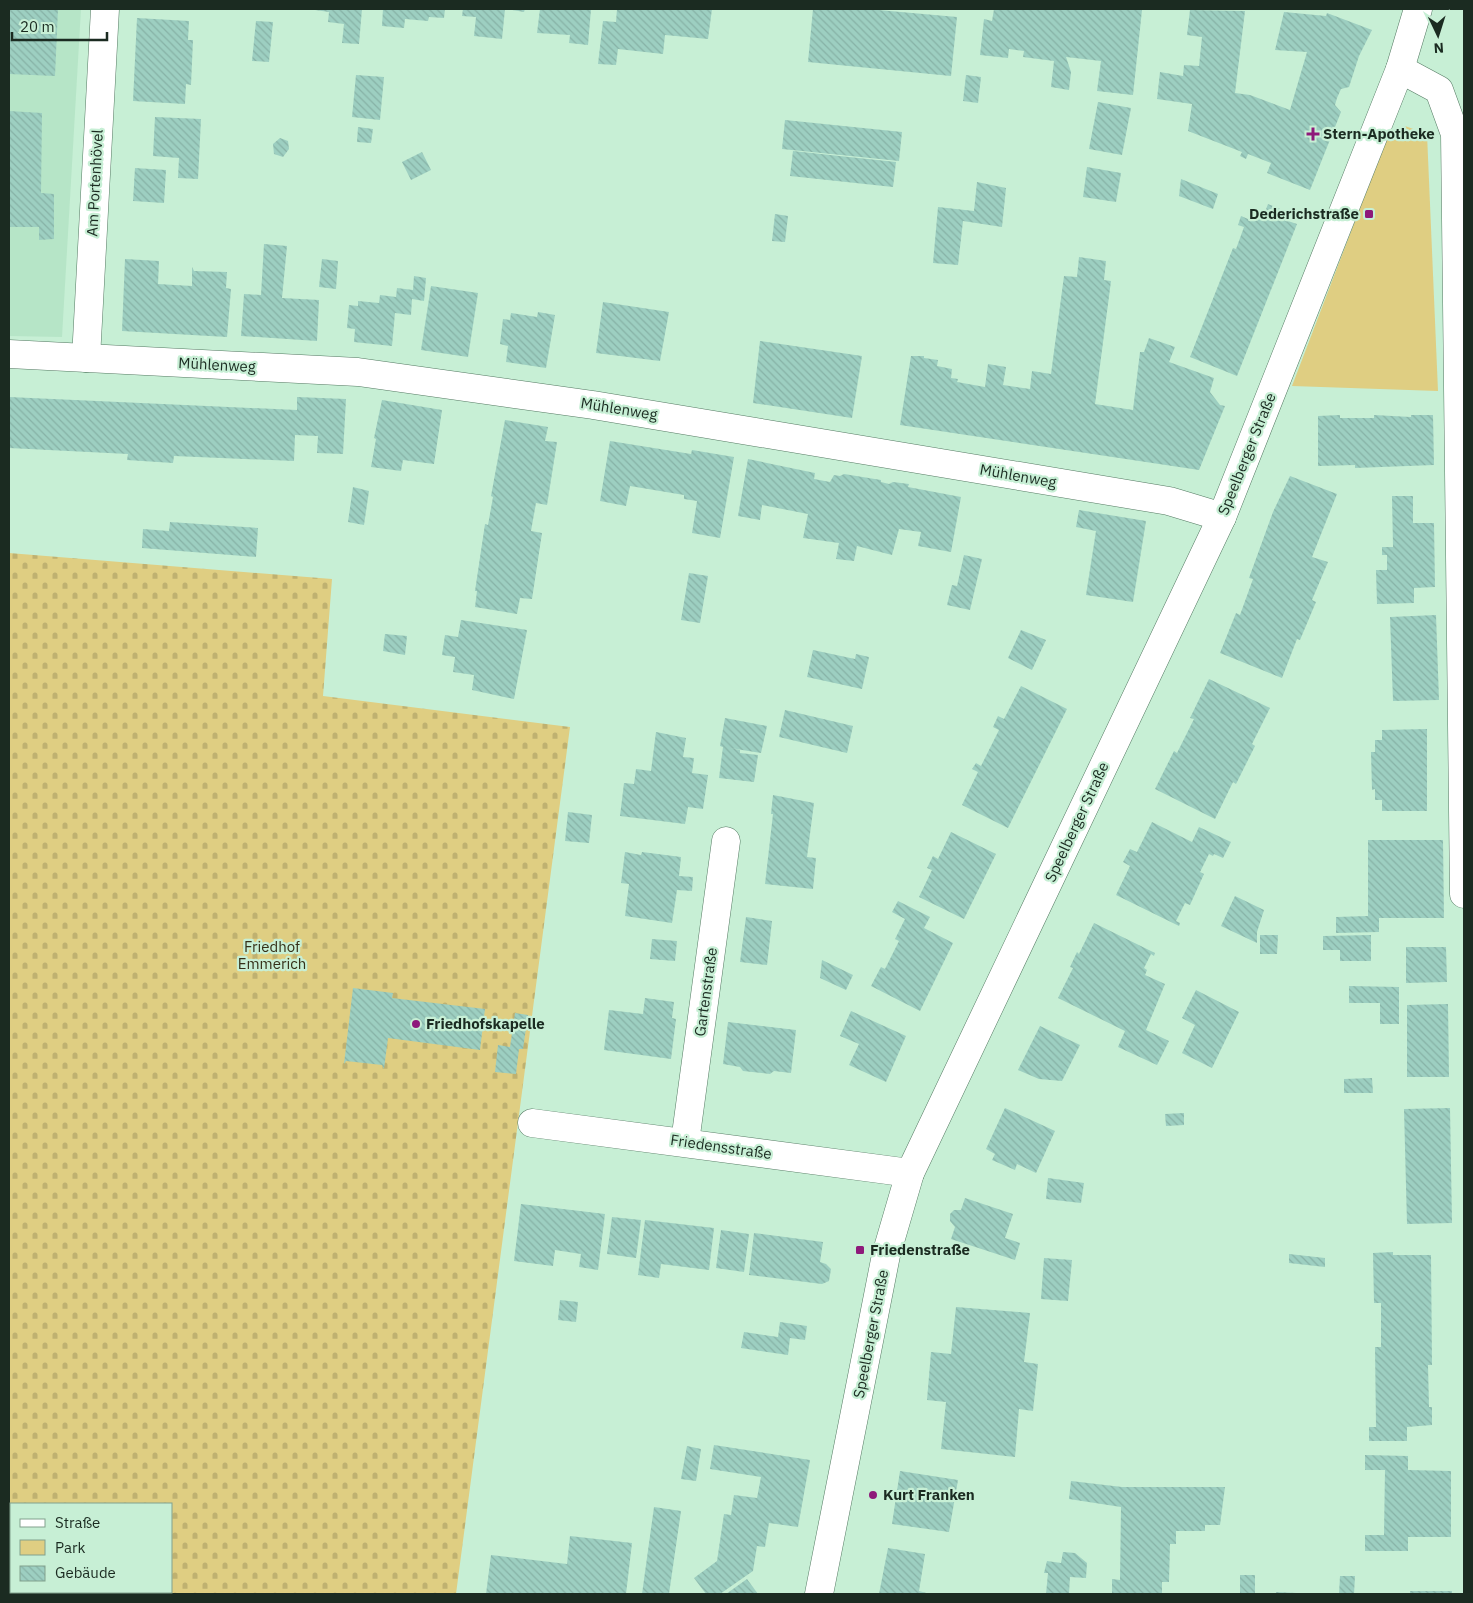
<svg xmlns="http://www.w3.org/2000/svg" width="1473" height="1603" font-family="'IBM Plex Sans',sans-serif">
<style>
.built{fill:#b6e5c7}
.green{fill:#dfce82}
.cemetery{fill:url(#cemetery-stones);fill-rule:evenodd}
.building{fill:url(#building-back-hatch)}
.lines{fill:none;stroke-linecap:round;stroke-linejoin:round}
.minor-casing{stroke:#557a63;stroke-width:29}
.minor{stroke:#fff;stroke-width:28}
.poi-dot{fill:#8e197a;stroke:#c7efd5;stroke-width:2}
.labels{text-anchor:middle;stroke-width:4.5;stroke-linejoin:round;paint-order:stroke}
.poi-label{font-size:15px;font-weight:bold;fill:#1b2b21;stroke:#c7efd5;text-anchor:start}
.street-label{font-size:15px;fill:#1b2b21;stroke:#c7efd5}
.park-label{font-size:15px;fill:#353018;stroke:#c7efd5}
</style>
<defs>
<pattern id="cemetery-stones" width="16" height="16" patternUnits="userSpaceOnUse" patternTransform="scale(1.25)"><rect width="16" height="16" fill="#dfce82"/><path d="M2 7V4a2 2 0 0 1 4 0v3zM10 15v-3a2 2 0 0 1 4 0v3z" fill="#bfb170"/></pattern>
<pattern id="building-back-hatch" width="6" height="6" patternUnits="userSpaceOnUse" patternTransform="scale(1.25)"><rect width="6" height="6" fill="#9dcfc1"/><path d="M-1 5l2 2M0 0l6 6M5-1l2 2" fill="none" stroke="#87b2a6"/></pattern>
</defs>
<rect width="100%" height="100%" fill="#c7efd5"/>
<path class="built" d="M9,9H81L62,337L9,336Z"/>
<path class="green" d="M1405,126L1427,134L1438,391L1292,386L1389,132Z"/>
<path class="cemetery" d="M9,553L332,579L323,696L570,727L456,1594H9ZM11,1504H171V1592H11Z"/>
<g class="building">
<path d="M9,9H58L55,76L9,74Z"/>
<path d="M308,9H362L359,44L342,43L344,24L328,22L329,12Z"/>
<path d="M383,9H445L444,18L429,17L428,21L405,19L404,28L382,26Z"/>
<path d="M463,9H505L502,39L474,36L476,17L462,16Z"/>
<path d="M507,9H525L524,12Z"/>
<path d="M540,9H591L588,45L569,43L570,35L537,33Z"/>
<path d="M617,9H712L708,39L665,35L663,54L618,49L616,65L598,64L603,21L616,22Z"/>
<path d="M813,9H867L957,17L951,76L808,62Z"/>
<path d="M994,9L1142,10L1133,95L1097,91L1101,61L1066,57L1071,72L1069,90L1051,87L1054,61L1023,57L1024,51L1009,49L1008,58L980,55L984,19L992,21Z"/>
<path d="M1190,10L1245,11L1235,93L1250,95L1290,110L1307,52L1275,50L1284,12L1326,16L1327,13L1372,30L1359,56L1349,87L1341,89L1337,98L1335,105L1341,112L1310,190L1267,173L1271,163L1248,154L1246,159L1240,156L1242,152L1188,131L1192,104L1157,99L1160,72L1183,76L1184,65L1199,66L1202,37L1187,35Z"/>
<path d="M137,18L189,21L188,40H193L191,85L186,84L185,104L133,101Z"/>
<path d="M256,21L273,22L269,62L252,61Z"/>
<path d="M356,75L384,77L380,120L352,117Z"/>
<path d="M966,75L981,77L978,103L963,101Z"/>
<path d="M1098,102L1131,108L1122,155L1089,149Z"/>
<path d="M9,111L42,113L41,193L54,194V239L39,240V227H9Z"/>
<path d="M155,117L201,119L198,179L178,178L179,158L153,156Z"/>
<path d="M785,120L902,132L899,161L782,149Z"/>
<path d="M358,127L373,129L371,143L357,142Z"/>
<path d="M280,138L288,141L289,149L283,157L274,154L273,144Z"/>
<path d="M793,151L896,162L893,187L790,176Z"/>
<path d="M422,152L431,170L411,180L402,162Z"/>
<path d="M1087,167L1121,173L1116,202L1083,197Z"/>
<path d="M135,168L166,170L164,203L133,201Z"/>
<path d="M1181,179L1218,194L1213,209L1179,196Z"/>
<path d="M977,182L1006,188L1002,227L963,221L958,265L933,263L938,207L974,211Z"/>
<path d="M1268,204L1285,211L1282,219L1297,224L1237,376L1190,357L1233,248L1236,249L1244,227L1238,225L1241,216L1248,219L1252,207L1265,212Z"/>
<path d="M775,214L788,216L785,242L772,241Z"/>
<path d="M264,244L287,246L282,298L319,300L317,341L241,336L244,294L261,295Z"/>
<path d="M1079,257L1106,261L1104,280L1111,281L1095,404L1133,410L1140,352H1144L1149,338L1175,347L1169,362L1214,378L1210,392L1220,405L1225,406L1199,470L900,425L911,356H924V358L938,360L937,366L952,369L951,378L958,379L957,382L985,387L988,364L1006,367L1003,385L1030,389L1032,371L1051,374L1064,276L1077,277Z"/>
<path d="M125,259L159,261L158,284L192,286V267L194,271L227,272L226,288L231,289L227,337L122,331Z"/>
<path d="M322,259L338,261L336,289L319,287Z"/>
<path d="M414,276L426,278L424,301L412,299L411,315L395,313L392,346L354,342L355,329L347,328L349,305L358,306V301L379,303L380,295L396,297L397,288L413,290Z"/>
<path d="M431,286L478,293L468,357L421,350Z"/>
<path d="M603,302L669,312L660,361L596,353Z"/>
<path d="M538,312L555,315L546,368L506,362L508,346L500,344L503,319L510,320L511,313L537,317Z"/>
<path d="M760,341L862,356L852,418L753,403Z"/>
<path d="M9,397L297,410V397L346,399L343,454L317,453L318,436L295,435L294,461L174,456L173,463L127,460L128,454L9,448Z"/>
<path d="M382,400L442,410L434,464L403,460L401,471L371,467L376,439L374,438Z"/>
<path d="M1340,415V418H1374V415L1411,417V415H1433L1434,465L1355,468V465L1318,466V416Z"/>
<path d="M505,420L548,427L545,441L557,442L547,505L536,503L531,531L542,533L532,599L520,598L517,614L475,607L477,591H475L485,524L488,525L493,497L491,496Z"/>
<path d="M610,441L691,454L692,450L734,457L720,538L692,533L697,501L684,499V495L630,486L626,506L600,501Z"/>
<path d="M748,459L815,473L814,479L830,482L834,475L840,476L844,474L881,480V482L889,484L893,482L909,484L908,487L961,497L951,552L918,546L921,532L899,529L892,555L857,546L854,561L836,559L839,543L803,538L808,514L762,505L760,520L738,516Z"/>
<path d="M1290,476L1337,494L1312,557L1328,562L1312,600L1316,602L1300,640L1297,639L1282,678L1220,653L1236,613L1240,615L1253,579L1249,578L1273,512Z"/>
<path d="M353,487L369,491L364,525L348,522Z"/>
<path d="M1392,496H1413V523H1434L1435,587L1414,588V603L1377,604L1376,570H1387V555H1382V547H1393Z"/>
<path d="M1079,510L1146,521L1133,602L1086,595L1096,531L1076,527Z"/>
<path d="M170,522L258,528L256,557L142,548L143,529L169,531Z"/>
<path d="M964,555L982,559L970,610L947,605L952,585L957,586Z"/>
<path d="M689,573L708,576L700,623L681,620Z"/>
<path d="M1436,615L1439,700L1393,701L1390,617Z"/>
<path d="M461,620L527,630L514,699L472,690L474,675L453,672L455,657L442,655L445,635L458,637Z"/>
<path d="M1021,630L1046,640L1032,670L1008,658Z"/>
<path d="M385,634L407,636L405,655L383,651Z"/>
<path d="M813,650L855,659L856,654L869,657L862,689L807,677Z"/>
<path d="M1209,679L1270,708L1252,744L1255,746L1236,784L1233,782L1215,819L1155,789L1174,751L1177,753L1194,719L1190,718Z"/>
<path d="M1021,686L1067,709L1008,828L962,805L978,772L972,769L976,763L981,766L999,730L993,727L998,716L1004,719Z"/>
<path d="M785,710L853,726L847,753L779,737Z"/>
<path d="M725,718L767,726L761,753L730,748L740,750V753L758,755L754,782L719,778L723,747L720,746Z"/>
<path d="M1427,729V811H1382V800H1375V789L1372,790L1371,752H1375V740H1382V730Z"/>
<path d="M656,732L686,738L683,757L694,758L692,773L708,775L703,809L688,807L685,824L620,816L624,783L634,784L636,769L651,771Z"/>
<path d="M773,795L814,803L807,857L816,858L813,889L765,884L773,814H771Z"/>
<path d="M568,812L592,815L589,843L565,841Z"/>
<path d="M1152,822L1192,842L1199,827L1231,842L1223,858L1214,854L1213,856L1209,854L1200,872L1204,874L1190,905L1185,903L1176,921L1180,923L1179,926L1116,895L1130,866L1123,862L1130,849L1137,852Z"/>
<path d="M951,832L996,854L964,919L919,897L932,870L927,868L933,856L938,859Z"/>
<path d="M1368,840H1443L1444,918H1379V932L1336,933V917L1368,916Z"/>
<path d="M625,852L641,855L642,852L681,857L679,876L693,877L692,891L677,890L672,923L625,916L629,884L621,883Z"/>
<path d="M1235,896L1264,910L1257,932V943L1221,926Z"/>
<path d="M898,901L930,917L924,928L953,943L920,1011L871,986L881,967L885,969L899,941L895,939L905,919L892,912Z"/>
<path d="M746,917L772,921L767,965L740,962Z"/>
<path d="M1094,923L1155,953L1154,956L1151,954L1144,968L1147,970L1145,975L1165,984L1146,1030L1169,1041L1157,1065L1118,1047L1125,1031L1058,998L1073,968L1070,967L1077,952L1079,954Z"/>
<path d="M1260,935H1278L1277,954H1260Z"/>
<path d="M1371,935V961H1340V950H1323V936Z"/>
<path d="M652,939L677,941L675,961L650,959Z"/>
<path d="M1406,947H1446L1447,982L1406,983Z"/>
<path d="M822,960L853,975L846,990L820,978Z"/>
<path d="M1349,986L1399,987V1024H1380V1003H1349Z"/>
<path d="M353,988L393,993L392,998L485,1009L480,1050L388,1038L384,1069L382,1065L346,1061L344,1064Z"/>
<path d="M1196,990L1239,1012L1212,1068L1182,1053L1195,1025L1182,1018Z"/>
<path d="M645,998L674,1002L672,1018L676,1019L671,1059L604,1050L609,1010L643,1014Z"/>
<path d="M1448,1004L1449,1077H1407V1005Z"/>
<path d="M851,1011L906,1036L886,1082L849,1065L859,1044L840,1036Z"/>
<path d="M515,1013L528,1015L523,1049H519L516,1074L495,1072L498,1045L510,1047Z"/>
<path d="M728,1022L796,1030L791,1073L774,1071L770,1074L743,1071L740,1067L723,1064Z"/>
<path d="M1040,1026L1080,1045L1062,1081L1039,1079L1018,1070Z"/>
<path d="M1372,1078L1373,1093H1344V1079Z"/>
<path d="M1005,1108L1055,1131L1036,1173L1017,1164L1015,1170L992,1160L995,1154L986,1149Z"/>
<path d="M1450,1108L1452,1223L1407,1224L1404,1109Z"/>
<path d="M1184,1113V1125L1166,1126L1165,1114Z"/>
<path d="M1048,1178L1084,1183L1081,1203L1046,1199Z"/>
<path d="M965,1198L1013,1214L1005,1238L1020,1243L1015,1260L951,1239L955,1227L950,1221V1214L954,1210H961Z"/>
<path d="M521,1204L605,1214L598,1270L579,1267L581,1254L555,1250L553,1266L514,1261Z"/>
<path d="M612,1217L641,1220L636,1258L607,1254Z"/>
<path d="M645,1220L714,1228L709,1270L661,1264L659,1278L638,1275Z"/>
<path d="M721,1230L749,1234L744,1272L716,1268Z"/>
<path d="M754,1233L823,1242L820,1262L826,1264L831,1269L829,1281L822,1284L749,1275Z"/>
<path d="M1393,1252V1255H1431L1432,1365H1428L1429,1407H1432V1425L1407,1427V1441H1369V1427H1376L1375,1347H1381V1303H1374L1373,1253Z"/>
<path d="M1289,1254L1325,1258V1267L1289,1263Z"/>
<path d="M1044,1258L1072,1260L1068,1301L1041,1299Z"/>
<path d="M560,1300L578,1302L576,1322L558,1320Z"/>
<path d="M956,1307L1030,1313L1024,1362L1038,1364L1033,1411L1019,1409L1015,1457L941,1449L946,1402L927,1400L931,1352L951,1354Z"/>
<path d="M780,1322L807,1326L805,1340L790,1338L788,1355L741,1348L744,1332L778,1337Z"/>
<path d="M714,1445L810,1460L798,1527L769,1523L765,1547L757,1546L753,1571L720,1594H706L694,1578L717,1561L724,1514L731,1515L734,1495L757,1498L761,1477L710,1469Z"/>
<path d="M687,1446L701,1449L696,1481L681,1479Z"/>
<path d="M1365,1455L1408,1456V1470L1451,1471V1537H1408V1551H1365V1535H1384L1385,1470H1365Z"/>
<path d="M900,1471L958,1480L949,1532L892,1524Z"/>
<path d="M1071,1481L1122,1487H1225L1220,1525H1205V1531H1176V1544H1170L1169,1582H1162V1594H1112V1579L1120,1580L1121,1507L1069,1499Z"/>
<path d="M654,1507L681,1511L669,1594H642Z"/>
<path d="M570,1536L632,1543L626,1594H486L491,1555L567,1564Z"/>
<path d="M888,1548L925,1554L919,1591L930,1594H879Z"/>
<path d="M1063,1552L1075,1553L1087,1563L1086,1578L1070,1577L1069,1594H1046L1048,1573H1044L1047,1561L1061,1563Z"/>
<rect x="1240" y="1575" width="15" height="19"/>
<path d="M1340,1576H1355L1354,1594H1339Z"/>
<path d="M747,1579L758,1594H726Z"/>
<rect x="1410" y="1591" width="42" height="3"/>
<path d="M1276,1592L1297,1593V1594H1276Z"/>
</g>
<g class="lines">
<defs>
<g id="minor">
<path d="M1400,69L1439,90L1455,134L1464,894"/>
<path d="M9,354L358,372L593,405L1169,501L1222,517"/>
<path d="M86,358L105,9"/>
<path d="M532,1123L910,1173"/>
<path d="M685,1142L726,841"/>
<path d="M819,1594L886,1255L910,1173L1222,517L1400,69L1418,9"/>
</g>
</defs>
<use href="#minor" class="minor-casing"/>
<use href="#minor" class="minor"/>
</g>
<g class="poi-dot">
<path d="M1310.5 126.5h5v5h5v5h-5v5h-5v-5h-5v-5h5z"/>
<rect x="1364" y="209" width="10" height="10" rx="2.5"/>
<circle cx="416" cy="1024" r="5"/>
<rect x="855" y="1245" width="10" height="10" rx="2.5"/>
<circle cx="873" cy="1495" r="5"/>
</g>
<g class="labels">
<g class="poi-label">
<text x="1323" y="139">Stern-Apotheke</text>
<text x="1359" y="219" text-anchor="end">Dederichstraße</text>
<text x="426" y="1029">Friedhofskapelle</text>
<text x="870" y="1255">Friedenstraße</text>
<text x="883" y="1500">Kurt Franken</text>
</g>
<g class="street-label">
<text transform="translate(95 183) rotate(-87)" y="5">Am Portenhövel</text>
<text transform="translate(217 365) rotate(3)" y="5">Mühlenweg</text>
<text transform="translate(619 409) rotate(9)" y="5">Mühlenweg</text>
<text transform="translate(1247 454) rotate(-68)" y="5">Speelberger Straße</text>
<text transform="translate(1018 476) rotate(10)" y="5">Mühlenweg</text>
<text transform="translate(1077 822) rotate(-65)" y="5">Speelberger Straße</text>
<text transform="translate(706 992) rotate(-82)" y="5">Gartenstraße</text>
<text transform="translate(721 1147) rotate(8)" y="5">Friedensstraße</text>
<text transform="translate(871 1334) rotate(-79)" y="5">Speelberger Straße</text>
</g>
<g class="park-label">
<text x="272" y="952">Friedhof<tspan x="272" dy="17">Emmerich</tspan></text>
</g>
</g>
<rect width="1473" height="1603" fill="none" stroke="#1b2b21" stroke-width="20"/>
<rect x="10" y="1503" width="162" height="90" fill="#c7efd5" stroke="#82a18d"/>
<rect x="20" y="1519" width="25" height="8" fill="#ffffff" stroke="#82a18d"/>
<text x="55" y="1528" font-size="15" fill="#1b2b21">Straße</text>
<rect x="20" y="1540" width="25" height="15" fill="#dfce82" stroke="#82a18d"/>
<text x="55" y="1553" font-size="15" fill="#1b2b21">Park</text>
<rect x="20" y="1566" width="25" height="15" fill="url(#building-back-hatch)" stroke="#82a18d"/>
<text x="55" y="1578" font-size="15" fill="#1b2b21">Gebäude</text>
<g transform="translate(1438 35) rotate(176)" stroke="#c7efd5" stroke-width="4" paint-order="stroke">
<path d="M0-4L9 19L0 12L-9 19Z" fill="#1b2b21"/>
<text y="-8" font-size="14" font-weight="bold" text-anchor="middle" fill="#1b2b21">N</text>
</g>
<path d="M12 32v8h95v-8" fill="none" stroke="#1b2b21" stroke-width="2.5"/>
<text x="20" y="32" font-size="15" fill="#1b2b21" stroke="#c7efd5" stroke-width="4" paint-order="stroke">20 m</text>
</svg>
